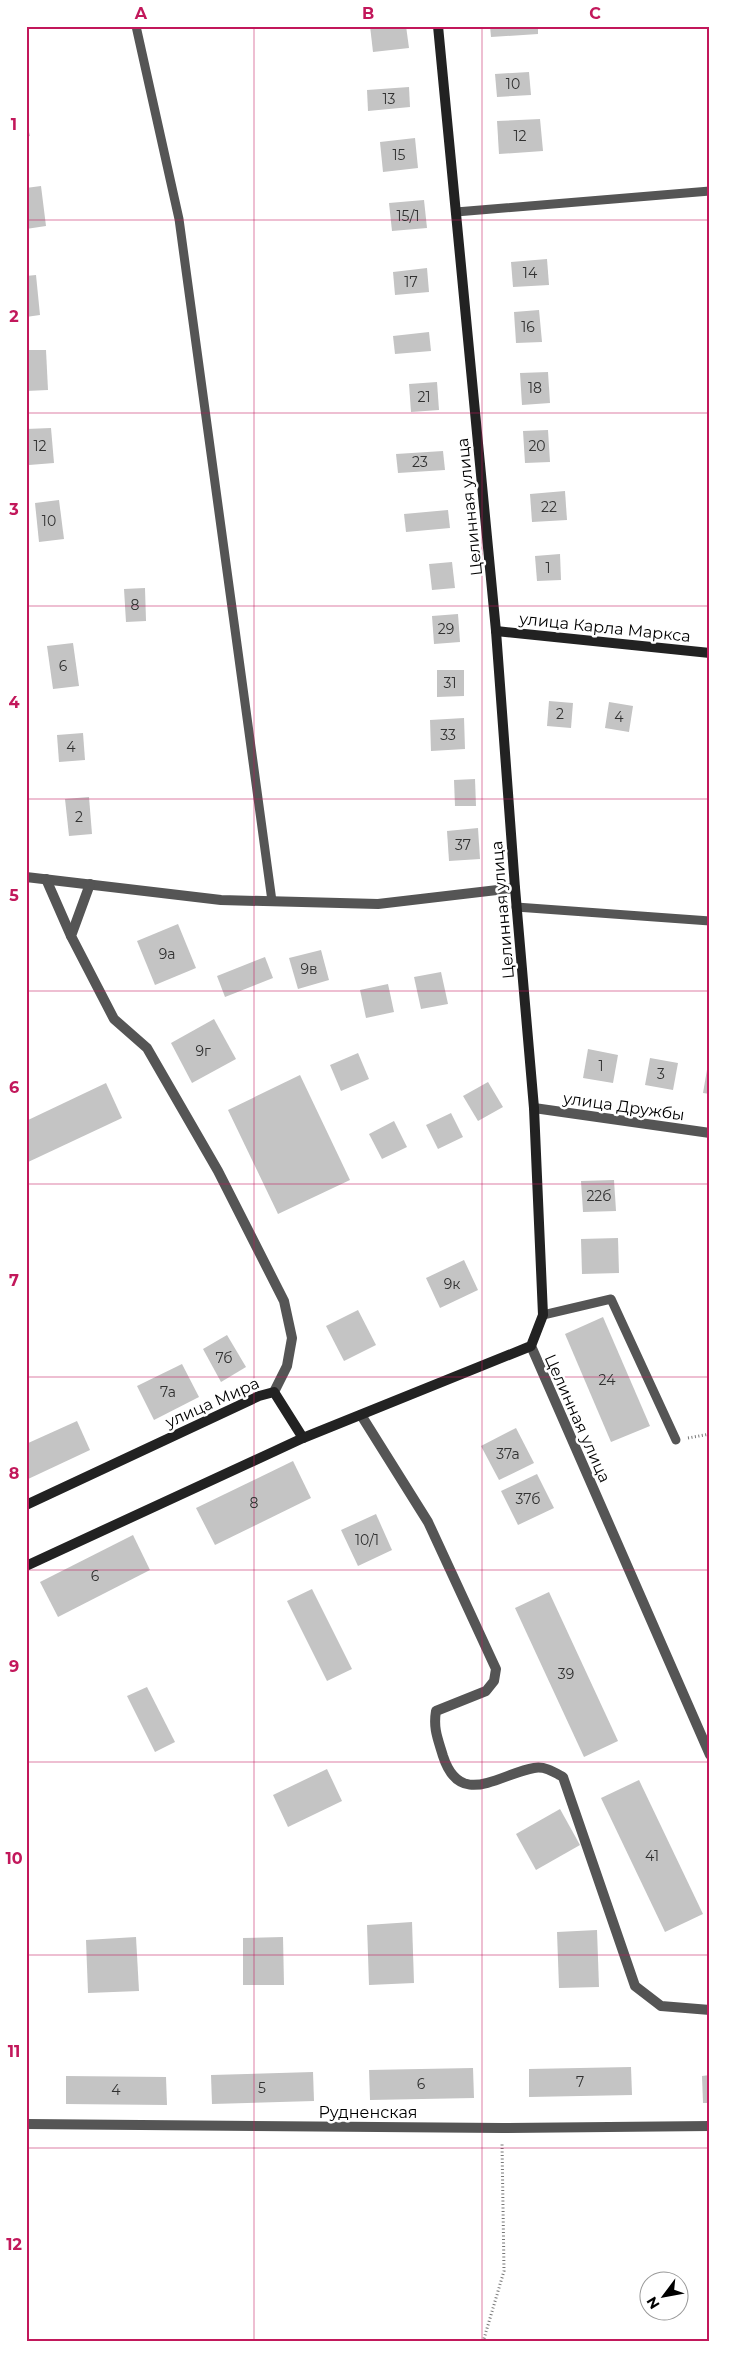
<svg xmlns="http://www.w3.org/2000/svg" width="736" height="2368" font-family="Montserrat,sans-serif">
<style>
.building{fill:#c4c4c4}
.lines{fill:none;stroke-linecap:round;stroke-linejoin:round}
.path{stroke:#777;stroke-width:3;stroke-dasharray:1 2.5;stroke-linecap:butt}
.lane{stroke:#555;stroke-width:9}
.street{stroke:#555;stroke-width:10}
.secondary{stroke:#222;stroke-width:10}
.grid{fill:none;stroke:#c2185b;stroke-width:1;stroke-opacity:0.55}
.labels{text-anchor:middle;stroke-width:5;stroke-linejoin:round;paint-order:stroke}
.number-label{font-size:14px;fill:#313131}
.street-label{font-size:16px;fill:#000;stroke:#fff}
.neatline{fill:none;stroke:#c2185b;stroke-width:2}
.grid-label{font-size:16px;text-anchor:middle;font-weight:bold;fill:#c2185b}
</style>
<rect width="100%" height="100%" fill="#fff"/>
<g class="building">
<path d="M370,26H406L409,48L373,52Z"/>
<path d="M490,26H538V34L491,37Z"/>
<path d="M529,72L531,95L497,97L495,74Z"/>
<path d="M409,87L410,107L368,111L367,90Z"/>
<path d="M540,119L543,151L499,154L497,121Z"/>
<path d="M26,120L30,136L26,137Z"/>
<path d="M415,138L418,168L383,172L380,142Z"/>
<path d="M41,186L46,226L26,229V188Z"/>
<path d="M424,200L427,228L392,231L389,203Z"/>
<path d="M547,259L549,285L513,287L511,262Z"/>
<path d="M427,268L429,292L395,295L393,272Z"/>
<path d="M36,275L40,315L26,317V276Z"/>
<path d="M539,310L542,342L516,343L514,312Z"/>
<path d="M429,332L431,351L395,354L393,336Z"/>
<path d="M26,350H46L48,390L26,391Z"/>
<path d="M548,372L550,403L522,405L520,373Z"/>
<path d="M437,382L439,410L411,412L409,384Z"/>
<path d="M51,428L54,463L29,465L26,429Z"/>
<path d="M548,430L550,462L525,463L523,431Z"/>
<path d="M443,451L445,470L398,473L396,454Z"/>
<path d="M565,491L567,520L532,522L530,494Z"/>
<path d="M59,500L64,539L39,542L35,503Z"/>
<path d="M448,510L450,528L406,532L404,514Z"/>
<path d="M560,554L561,580L537,581L535,556Z"/>
<path d="M452,562L455,588L432,590L429,564Z"/>
<path d="M145,588L146,621L126,622L124,589Z"/>
<path d="M458,614L460,642L434,644L432,616Z"/>
<path d="M73,643L79,686L53,689L47,646Z"/>
<path d="M437,670H464V696L437,697Z"/>
<path d="M549,701L573,703L571,728L547,726Z"/>
<path d="M609,702L633,706L629,732L605,728Z"/>
<path d="M464,718L465,749L431,751L430,720Z"/>
<path d="M83,733L85,760L59,762L57,735Z"/>
<path d="M475,779L476,806H455L454,780Z"/>
<path d="M89,797L92,834L69,836L65,799Z"/>
<path d="M478,828L480,859L449,861L447,831Z"/>
<path d="M178,924L196,968L155,985L137,941Z"/>
<path d="M321,950L329,980L298,989L289,958Z"/>
<path d="M265,957L273,978L225,997L217,976Z"/>
<path d="M441,972L448,1004L421,1009L414,977Z"/>
<path d="M388,984L394,1012L366,1018L360,990Z"/>
<path d="M214,1019L236,1059L192,1083L171,1043Z"/>
<path d="M588,1049L618,1055L613,1083L583,1078Z"/>
<path d="M358,1053L369,1079L341,1091L330,1065Z"/>
<path d="M650,1058L678,1063L673,1090L645,1085Z"/>
<path d="M709,1058H710V1094L703,1093Z"/>
<path d="M300,1075L350,1180L278,1214L228,1110Z"/>
<path d="M488,1082L503,1107L478,1121L463,1096Z"/>
<path d="M106,1083L122,1118L26,1163V1121Z"/>
<path d="M451,1113L463,1137L438,1149L426,1125Z"/>
<path d="M394,1121L407,1147L382,1159L369,1134Z"/>
<path d="M614,1180L616,1211L583,1212L581,1181Z"/>
<path d="M618,1238L619,1273L582,1274L581,1239Z"/>
<path d="M464,1260L478,1290L440,1308L426,1278Z"/>
<path d="M358,1310L376,1345L344,1361L326,1326Z"/>
<path d="M603,1317L650,1426L611,1442L565,1334Z"/>
<path d="M227,1335L246,1367L221,1382L203,1349Z"/>
<path d="M182,1364L199,1397L154,1420L137,1386Z"/>
<path d="M77,1421L90,1450L26,1480V1444Z"/>
<path d="M516,1428L534,1463L499,1480L481,1446Z"/>
<path d="M293,1461L311,1498L215,1545L196,1508Z"/>
<path d="M537,1474L554,1508L518,1525L501,1491Z"/>
<path d="M376,1514L392,1550L358,1566L341,1530Z"/>
<path d="M133,1535L150,1570L58,1617L40,1582Z"/>
<path d="M312,1589L352,1669L327,1681L287,1601Z"/>
<path d="M549,1592L618,1741L584,1757L515,1608Z"/>
<path d="M147,1687L175,1742L155,1752L127,1696Z"/>
<path d="M327,1769L342,1801L288,1827L273,1795Z"/>
<path d="M639,1780L703,1914L665,1932L601,1798Z"/>
<path d="M560,1809L580,1845L536,1870L516,1834Z"/>
<path d="M412,1922L414,1983L369,1985L367,1925Z"/>
<path d="M597,1930L599,1987L559,1988L557,1932Z"/>
<path d="M136,1937L139,1991L88,1993L86,1940Z"/>
<path d="M283,1937L284,1985H243V1938Z"/>
<path d="M631,2067L632,2095L529,2097V2069Z"/>
<path d="M473,2068L474,2098L370,2100L369,2070Z"/>
<path d="M313,2072L314,2101L212,2104L211,2075Z"/>
<path d="M710,2075V2103H703L702,2076Z"/>
<path d="M66,2076L166,2077L167,2105L66,2104Z"/>
</g>
<g class="lines">
<g class="path">
<path d="M688,1438L710,1434"/>
<path d="M483,2342L504,2271L502,2143"/>
</g>
<g class="lane">
<path d="M136,26L179,219L272,901"/>
<path d="M456,212L710,191"/>
<path d="M516,907L710,921"/>
<path d="M543,1315L611,1299L676,1440"/>
</g>
<g class="street">
<path d="M26,877L221,900L378,904L515,888"/>
<path d="M46,879L71,936"/>
<path d="M90,884L71,936L114,1019L147,1048L218,1171L284,1301L292,1338L287,1366L274,1392"/>
<path d="M534,1108L710,1133"/>
<path d="M531,1346L710,1755"/>
<path d="M361,1415L428,1522L496,1669L494,1681L486,1691L436,1711C433,1729 438,1739 443,1756C460,1809 499,1774 534,1768C545,1766 554,1772 563,1777L635,1986L661,2006L710,2010"/>
<path d="M26,2124L502,2128L710,2126"/>
</g>
<g class="secondary">
<path d="M496,631L710,653"/>
<path d="M26,1505L259,1396L274,1392L303,1438"/>
<path d="M26,1566L303,1438L531,1346L543,1315L534,1108L515,888L496,631L438,26"/>
</g>
</g>
<path class="grid" d="M254,26V2342M482,26V2342M26,220H710M26,413H710M26,606H710M26,799H710M26,991H710M26,1184H710M26,1377H710M26,1570H710M26,1762H710M26,1955H710M26,2148H710"/>
<g class="labels">
<g class="number-label">
<text x="513" y="89">10</text>
<text x="389" y="104">13</text>
<text x="520" y="141">12</text>
<text x="399" y="160">15</text>
<text x="408" y="221">15/1</text>
<text x="530" y="278">14</text>
<text x="411" y="287">17</text>
<text x="528" y="332">16</text>
<text x="535" y="393">18</text>
<text x="424" y="402">21</text>
<text x="40" y="451">12</text>
<text x="537" y="451">20</text>
<text x="420" y="467">23</text>
<text x="549" y="512">22</text>
<text x="49" y="526">10</text>
<text x="548" y="573">1</text>
<text x="135" y="610">8</text>
<text x="446" y="634">29</text>
<text x="63" y="671">6</text>
<text x="450" y="688">31</text>
<text x="560" y="719">2</text>
<text x="619" y="722">4</text>
<text x="448" y="740">33</text>
<text x="71" y="752">4</text>
<text x="79" y="822">2</text>
<text x="463" y="850">37</text>
<text x="167" y="959">9а</text>
<text x="309" y="974">9в</text>
<text x="203" y="1056">9г</text>
<text x="601" y="1071">1</text>
<text x="661" y="1079">3</text>
<text x="599" y="1201">22б</text>
<text x="452" y="1289">9к</text>
<text x="224" y="1363">7б</text>
<text x="607" y="1385">24</text>
<text x="168" y="1397">7а</text>
<text x="508" y="1459">37а</text>
<text x="528" y="1504">37б</text>
<text x="254" y="1508">8</text>
<text x="367" y="1545">10/1</text>
<text x="95" y="1581">6</text>
<text x="566" y="1679">39</text>
<text x="652" y="1861">41</text>
<text x="580" y="2087">7</text>
<text x="421" y="2089">6</text>
<text x="262" y="2093">5</text>
<text x="116" y="2095">4</text>
</g>
<g class="street-label">
<text transform="translate(469 507) rotate(-96)" y="6">Целинная улица</text>
<text transform="translate(605 627) rotate(6)" y="6">улица Карла Маркса</text>
<text transform="translate(502 910) rotate(-95)" y="6">Целинная улица</text>
<text transform="translate(624 1106) rotate(8)" y="6">улица Дружбы</text>
<text transform="translate(212 1402) rotate(-24)" y="6">улица Мира</text>
<text transform="translate(578 1418) rotate(66)" y="6">Целинная улица</text>
<text x="368" y="2118">Рудненская</text>
</g>
</g>
<rect width="736" height="2368" fill="none" stroke="#ffffff" stroke-width="55"/>
<g transform="translate(664 2296) rotate(238)"><circle r="24" fill="#ffffff" stroke="#999999"/>
<path d="M0-4L9 19L0 12L-9 19Z" fill="#000000"/>
<text y="-8" font-size="14" font-weight="bold" text-anchor="middle" fill="#000000">N</text>
</g>
<rect x="28" y="28" width="680" height="2312" class="neatline"/>
<g class="grid-label">
<text x="141" y="19">A</text>
<text x="368" y="19">B</text>
<text x="595" y="19">C</text>
<text x="14" y="130">1</text>
<text x="14" y="322">2</text>
<text x="14" y="515">3</text>
<text x="14" y="708">4</text>
<text x="14" y="901">5</text>
<text x="14" y="1093">6</text>
<text x="14" y="1286">7</text>
<text x="14" y="1479">8</text>
<text x="14" y="1672">9</text>
<text x="14" y="1864">10</text>
<text x="14" y="2057">11</text>
<text x="14" y="2250">12</text>
</g>
</svg>
